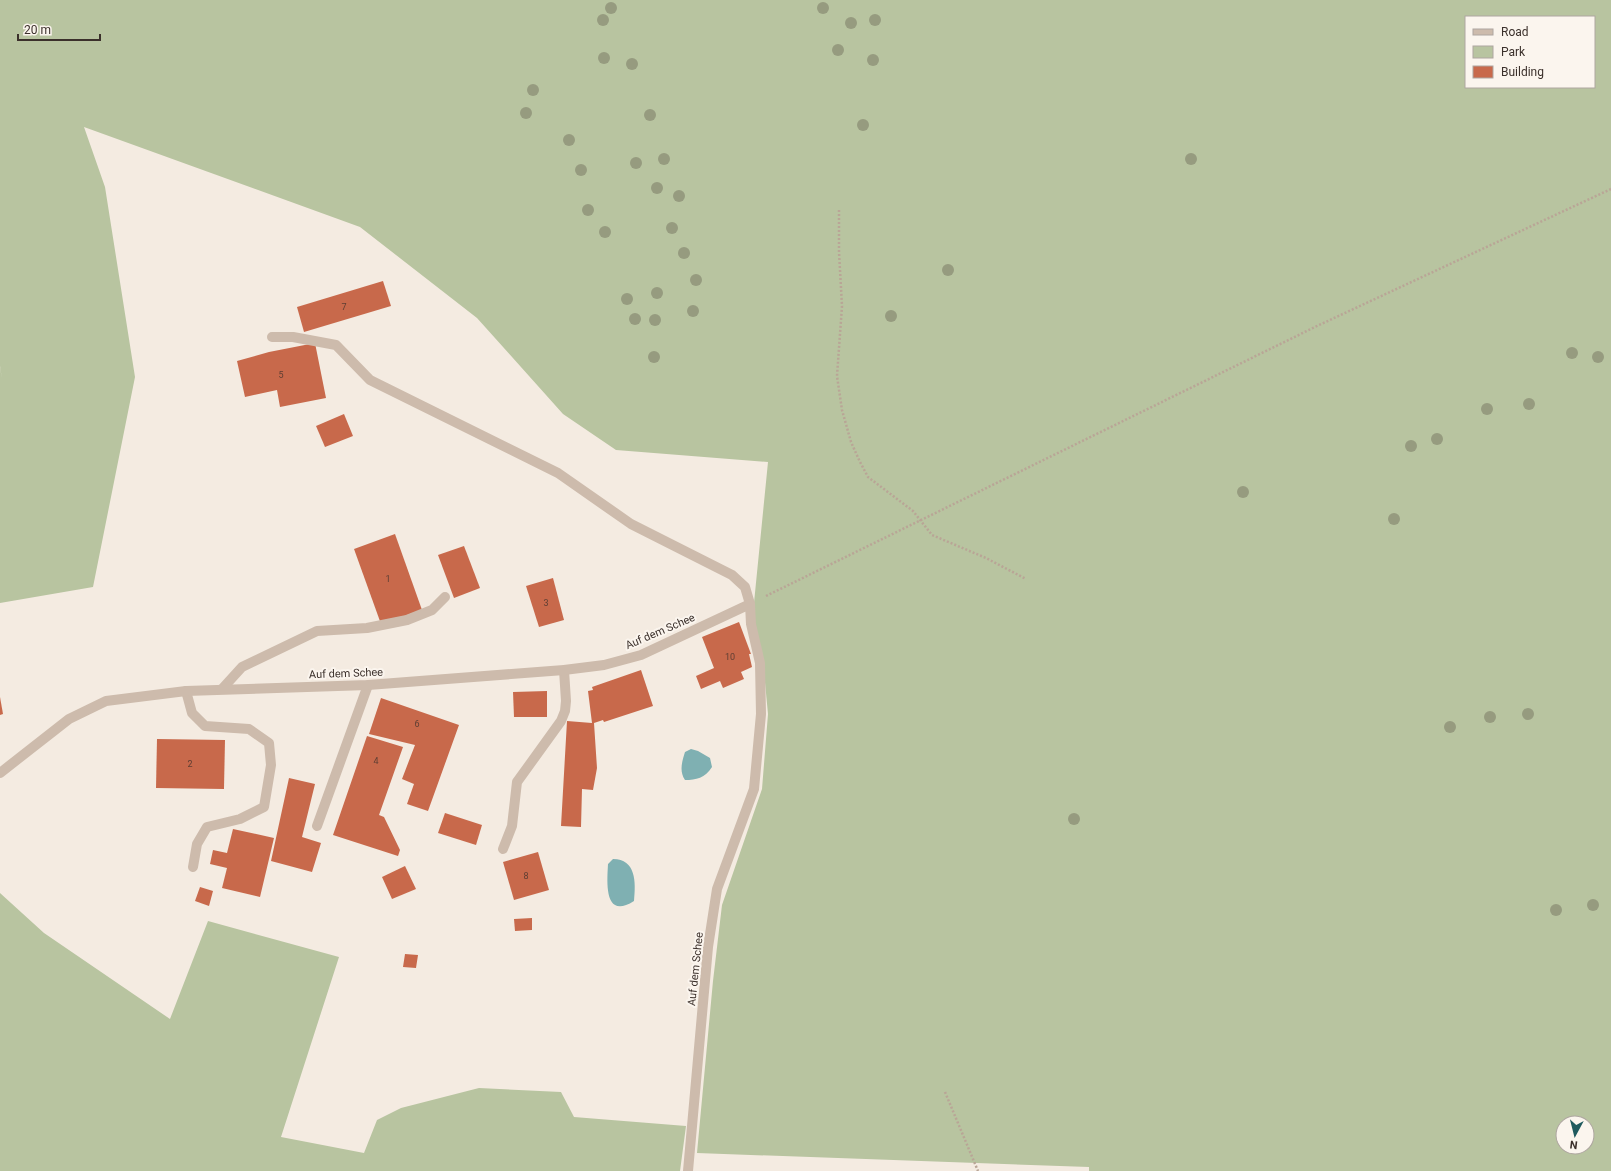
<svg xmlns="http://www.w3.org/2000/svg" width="1611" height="1171" font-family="Roboto,sans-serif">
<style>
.green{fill:#b8c4a0;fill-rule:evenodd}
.water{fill:#7fb0b2}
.building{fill:#c8694b}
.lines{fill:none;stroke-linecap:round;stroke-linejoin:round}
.path{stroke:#b9a596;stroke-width:2.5;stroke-dasharray:2 2;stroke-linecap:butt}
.lane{stroke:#cdbbac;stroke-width:10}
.street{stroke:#cdbbac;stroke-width:10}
.tree{fill:#969b7f}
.labels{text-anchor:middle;stroke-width:4;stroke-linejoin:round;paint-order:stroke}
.number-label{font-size:9px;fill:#5e3e33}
.street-label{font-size:11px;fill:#3b302b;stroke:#fbf5ee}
</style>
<rect width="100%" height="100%" fill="#f4ebe1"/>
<g class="green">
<path d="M0,0H1611V1171H1089V1167L697,1153L713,981L722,905L762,789L768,714L764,672L752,623L768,462L616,450L563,414L477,318L360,227L84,127L105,187L135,377L93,587L0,603V367L2,379L0,366ZM1466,17H1594V87H1466ZM1563,1123H1587V1147H1563Z"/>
<path d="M0,893L44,933L170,1019L208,921L339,957L281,1137L364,1153L377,1120L401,1108L479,1088L561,1092L574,1117L686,1126L680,1171H0Z"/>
</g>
<g class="water">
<path d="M691,749L698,751L710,758L712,767C705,778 696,780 685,780C679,771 682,762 685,752Z"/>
<path d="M613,859C636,859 636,882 634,901C604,920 607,883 608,864Z"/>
</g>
<g class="building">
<path d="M383,281L391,306L304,332L297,307Z"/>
<path d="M315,343L326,398L280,407L277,390L245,397L237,361L269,352Z"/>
<path d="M344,414L353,436L325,447L316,426Z"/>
<path d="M395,534L422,610L381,624L354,549Z"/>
<path d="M464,546L480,588L454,598L438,555Z"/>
<path d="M553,578L564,620L539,627L526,586Z"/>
<path d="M739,622L751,654H749L752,667L741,672L744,679L723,688L720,681L701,689L696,676L714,668L702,637Z"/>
<path d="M641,670L653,706L604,722L603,720L594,723L597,768L593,790L582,789L581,827L561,826L567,721L592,723L588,691L593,690L592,687Z"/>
<path d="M547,691V717H514L513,692Z"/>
<path d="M0,697L3,714L0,715Z"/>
<path d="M381,698L459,725L428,811L407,804L414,784L402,779L415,745L369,734Z"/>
<path d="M367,736L403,747L379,815L384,817L400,850L398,856L333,835Z"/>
<path d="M157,739L225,740L224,789L156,788Z"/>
<path d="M289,778L315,784L302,837L321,843L312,872L271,861Z"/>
<path d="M445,813L482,825L476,845L438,833Z"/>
<path d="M233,829L274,838L260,897L222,888L227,868L210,864L213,850L227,853Z"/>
<path d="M538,852L549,890L514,900L503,862Z"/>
<path d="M405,866L416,889L392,899L382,877Z"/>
<path d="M200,887L213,891L209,906L195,901Z"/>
<path d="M532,918V930L515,931L514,919Z"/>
<path d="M405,954L418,955L416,968L403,967Z"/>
</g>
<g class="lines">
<g class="path">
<path d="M839,210V252L842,306L837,376L842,410L851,442L860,462L868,477L913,511L932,535L986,558L1026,579"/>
<path d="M766,596L1317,326L1611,189"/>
<path d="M945,1092L978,1171"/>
</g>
<g class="lane">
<path d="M272,337H293L336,345L370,380L558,473L631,524L732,575L745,587L750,604"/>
<path d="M222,689L242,667L317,631L367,628L407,620L432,610L445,597"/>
<path d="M186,691L192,713L205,726L249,729L269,743L271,765L264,807L240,819L207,827L197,844L193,867"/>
<path d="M317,826L368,685"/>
<path d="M503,849L512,826L517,782L561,721L565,711L566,701L564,670"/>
</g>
<path class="street" d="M0,773L69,719L106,701L186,691L368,685L564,670L604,665L641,655L750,604L751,624L760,663L761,714L754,789L717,889L708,947L688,1171"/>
</g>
<g class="tree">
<circle cx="611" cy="8" r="6"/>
<circle cx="823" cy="8" r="6"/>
<circle cx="603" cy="20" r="6"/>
<circle cx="875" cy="20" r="6"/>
<circle cx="851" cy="23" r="6"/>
<circle cx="838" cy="50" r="6"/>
<circle cx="604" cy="58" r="6"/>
<circle cx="873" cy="60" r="6"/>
<circle cx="632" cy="64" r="6"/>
<circle cx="533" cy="90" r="6"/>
<circle cx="526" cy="113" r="6"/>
<circle cx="650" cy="115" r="6"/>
<circle cx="863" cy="125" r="6"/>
<circle cx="569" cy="140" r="6"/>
<circle cx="664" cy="159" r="6"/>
<circle cx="1191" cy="159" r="6"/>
<circle cx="636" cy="163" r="6"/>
<circle cx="581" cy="170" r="6"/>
<circle cx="657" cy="188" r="6"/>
<circle cx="679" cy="196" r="6"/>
<circle cx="588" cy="210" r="6"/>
<circle cx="672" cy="228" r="6"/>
<circle cx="605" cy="232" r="6"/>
<circle cx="684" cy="253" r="6"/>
<circle cx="948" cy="270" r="6"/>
<circle cx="696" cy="280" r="6"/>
<circle cx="657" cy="293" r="6"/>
<circle cx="627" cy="299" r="6"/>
<circle cx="693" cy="311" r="6"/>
<circle cx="891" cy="316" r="6"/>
<circle cx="635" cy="319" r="6"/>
<circle cx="655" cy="320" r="6"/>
<circle cx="1572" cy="353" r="6"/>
<circle cx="654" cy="357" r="6"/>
<circle cx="1598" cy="357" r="6"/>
<circle cx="1529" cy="404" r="6"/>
<circle cx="1487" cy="409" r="6"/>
<circle cx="1437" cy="439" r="6"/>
<circle cx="1411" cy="446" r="6"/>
<circle cx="1243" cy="492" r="6"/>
<circle cx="1394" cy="519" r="6"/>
<circle cx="1528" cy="714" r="6"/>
<circle cx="1490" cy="717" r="6"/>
<circle cx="1450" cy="727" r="6"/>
<circle cx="1074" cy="819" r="6"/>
<circle cx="1593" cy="905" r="6"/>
<circle cx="1556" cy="910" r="6"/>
</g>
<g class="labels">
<g class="number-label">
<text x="344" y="310">7</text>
<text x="281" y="378">5</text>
<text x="388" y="582">1</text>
<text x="546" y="606">3</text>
<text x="730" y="660">10</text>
<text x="417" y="727">6</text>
<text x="376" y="764">4</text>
<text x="190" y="767">2</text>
<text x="526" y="879">8</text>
</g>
<g class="street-label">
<text transform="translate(660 631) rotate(-23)" y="4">Auf dem Schee</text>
<text transform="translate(346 673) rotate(-2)" y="4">Auf dem Schee</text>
<text transform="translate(695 969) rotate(-84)" y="4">Auf dem Schee</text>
</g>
</g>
<rect x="1465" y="16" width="130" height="72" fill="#fbf5ee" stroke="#aea6a0"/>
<rect x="1473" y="29" width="20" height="6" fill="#cdbbac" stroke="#aea6a0"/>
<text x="1501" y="36" font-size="12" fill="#3b302b">Road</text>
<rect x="1473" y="46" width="20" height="12" fill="#b8c4a0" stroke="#aea6a0"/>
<text x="1501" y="56" font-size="12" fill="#3b302b">Park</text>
<rect x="1473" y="66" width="20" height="12" fill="#c8694b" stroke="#aea6a0"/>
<text x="1501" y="76" font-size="12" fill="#3b302b">Building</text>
<g transform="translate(1575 1135) rotate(187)"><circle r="19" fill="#fbf5ee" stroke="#aea6a0"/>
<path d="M0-3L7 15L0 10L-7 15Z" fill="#1f5a5e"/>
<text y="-6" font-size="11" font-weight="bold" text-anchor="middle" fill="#3b302b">N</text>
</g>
<path d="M18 34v6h82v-6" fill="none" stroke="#3b302b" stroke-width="2"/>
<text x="24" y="34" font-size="12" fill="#3b302b" stroke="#fbf5ee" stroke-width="3" paint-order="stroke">20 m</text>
</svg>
